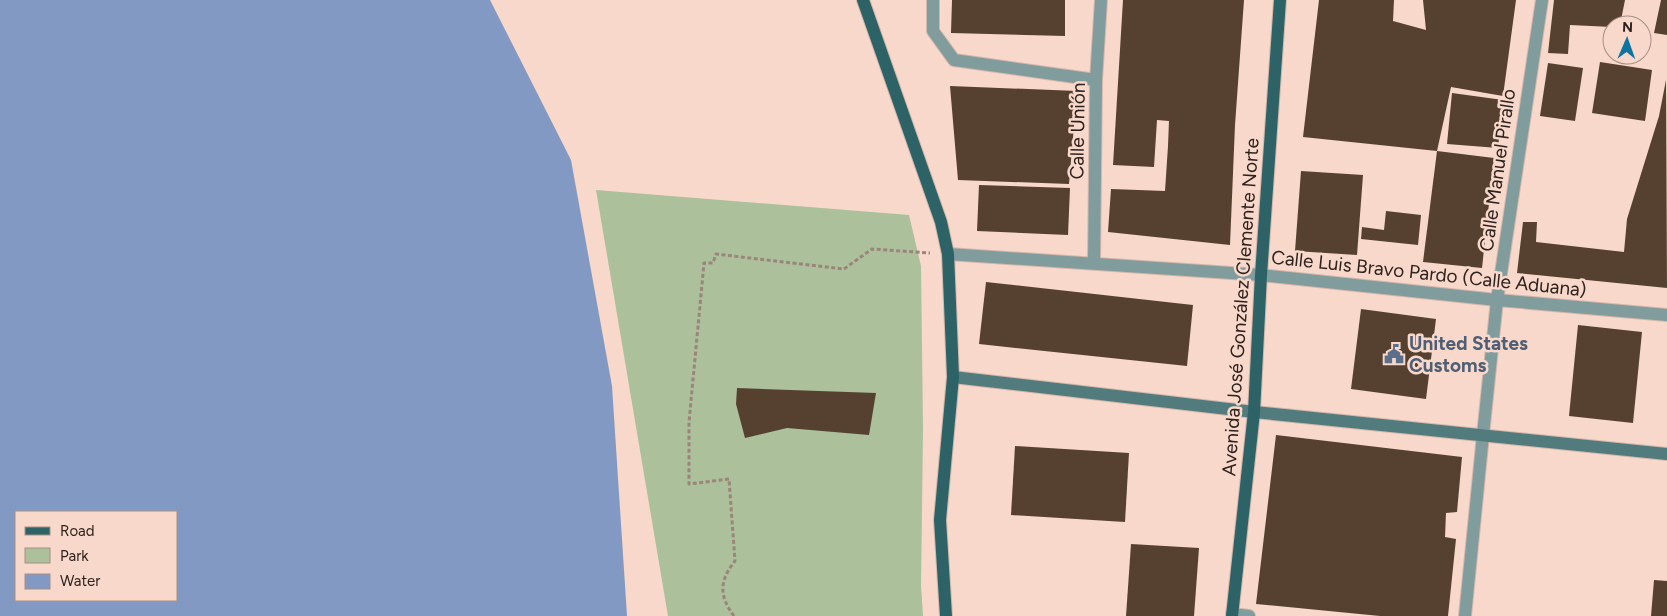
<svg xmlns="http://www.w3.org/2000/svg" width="1667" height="616" font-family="Figtree,sans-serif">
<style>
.green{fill:#abc09b}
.water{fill:#8299c3;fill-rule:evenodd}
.building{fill:#564131}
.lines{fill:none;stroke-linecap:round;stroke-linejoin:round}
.lane-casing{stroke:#d3b7ab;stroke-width:14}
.street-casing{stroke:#d3b7ab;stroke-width:14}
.secondary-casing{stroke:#d3b7ab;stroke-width:14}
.primary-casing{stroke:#d3b7ab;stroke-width:14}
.path{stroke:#9b857b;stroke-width:3;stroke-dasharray:4 2.5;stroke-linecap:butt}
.lane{stroke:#809c9d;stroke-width:12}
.street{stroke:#809c9d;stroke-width:12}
.secondary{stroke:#517b7d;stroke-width:12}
.primary{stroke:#2d6366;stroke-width:12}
.labels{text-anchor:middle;stroke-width:5;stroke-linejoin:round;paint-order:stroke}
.street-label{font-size:19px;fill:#2d221d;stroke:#f7d8ca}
.service-label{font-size:19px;font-weight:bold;fill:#4e5e75;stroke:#f7d8ca;text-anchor:start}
</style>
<rect width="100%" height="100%" fill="#f7d8ca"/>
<path class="green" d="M596,190L909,215L921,266L923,429L921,586L923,616H668Z"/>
<path class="water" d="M0,0H490L571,160L612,386L627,616H0ZM16,512H176V600H16Z"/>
<g class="building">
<path d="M952,0H1065V36L951,33Z"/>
<path d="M1123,0H1244L1235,125L1230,245L1108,232L1111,189L1165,191L1168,146L1169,121L1157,120L1154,167L1113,165Z"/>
<path d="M1319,0H1394L1393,21L1426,30L1423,0H1516L1503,96L1451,87L1437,151L1303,137Z"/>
<path d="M1554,0H1625L1620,25H1612V27L1570,25L1568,54L1548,53Z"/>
<path d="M1661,0H1667V35L1654,33Z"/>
<path d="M1600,62L1652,70L1645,121L1592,113Z"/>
<path d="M1548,63L1583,68L1575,121L1540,116Z"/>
<path d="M1666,80L1667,288L1517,273L1523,222H1537L1536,242L1624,252L1627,219L1659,116Z"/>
<path d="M950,86L1077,91L1069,184L958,180Z"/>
<path d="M1452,93L1503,100L1498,148L1447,144Z"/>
<path d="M1437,151L1494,158L1482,268L1423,262Z"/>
<path d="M1301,171L1363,175L1357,255L1295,251Z"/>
<path d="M979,185L1070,188L1068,235L977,231Z"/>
<path d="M1386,211L1421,215L1418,245L1361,239L1362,227L1384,230Z"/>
<path d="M986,282L1193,305L1187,366L979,344Z"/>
<path d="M1361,309L1436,319L1426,399L1351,389Z"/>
<path d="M1578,325L1642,332L1633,423L1569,416Z"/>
<path d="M737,388L876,393L869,435L787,428L745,438L736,404Z"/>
<path d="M1276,435L1462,457L1457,512L1446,513L1445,537L1456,539L1448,616H1380L1256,604Z"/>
<path d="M1015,446L1129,453L1125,522L1011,515Z"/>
<path d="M1131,544L1199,548L1194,616H1126Z"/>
<path d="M1654,580L1667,581V616H1651Z"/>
</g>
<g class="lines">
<defs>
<g id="lane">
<path d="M1232,614L1249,616"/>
<path d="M1465,616L1483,435"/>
</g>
<g id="street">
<path d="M933,0V31L954,60L1096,80"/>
<path d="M948,254L1261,275L1497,300L1667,315"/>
<path d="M1094,263L1096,80L1101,0"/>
<path d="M1483,435L1497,300L1542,0"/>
</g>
<path id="secondary" d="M953,377L1254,412L1667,454"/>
<g id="primary">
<path d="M863,0L941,222L948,254L953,377L940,520L946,616"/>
<path d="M1232,616L1254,412L1261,275L1280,0"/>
</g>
</defs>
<use href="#lane" class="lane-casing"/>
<use href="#street" class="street-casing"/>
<use href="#secondary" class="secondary-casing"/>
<use href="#primary" class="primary-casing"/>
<path class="path" d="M734,616C719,596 719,581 735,561L729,479L689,484V422L704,263H713L716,254L844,269L872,249L930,253"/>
<use href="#lane" class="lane"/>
<use href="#street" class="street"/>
<use href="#secondary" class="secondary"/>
<use href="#primary" class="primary"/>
</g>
<defs>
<symbol id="civic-bare" viewBox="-9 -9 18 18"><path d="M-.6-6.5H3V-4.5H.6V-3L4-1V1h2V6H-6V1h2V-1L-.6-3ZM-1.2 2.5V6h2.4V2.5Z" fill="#5c6f8a" stroke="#f7d8ca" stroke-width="2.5" paint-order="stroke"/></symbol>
</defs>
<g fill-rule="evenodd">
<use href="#civic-bare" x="1380" y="340" width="28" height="28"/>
</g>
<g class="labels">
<g class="street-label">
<text transform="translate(1077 131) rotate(-89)" y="7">Calle Unión</text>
<text transform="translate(1497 170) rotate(-82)" y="7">Calle Manuel Pirallo</text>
<text transform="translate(1429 273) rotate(6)" y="7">Calle Luis Bravo Pardo (Calle Aduana)</text>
<text transform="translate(1240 307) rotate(-86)" y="7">Avenida José González Clemente Norte</text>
</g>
<g class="service-label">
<text x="1409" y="350">United States<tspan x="1409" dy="22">Customs</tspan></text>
</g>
</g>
<rect x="15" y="511" width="162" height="90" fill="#f7d8ca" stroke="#a68f85"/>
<rect x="25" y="527" width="25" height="8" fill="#2d6366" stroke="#a68f85"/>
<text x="60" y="536" font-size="15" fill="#2d221d">Road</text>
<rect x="25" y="548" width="25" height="15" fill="#abc09b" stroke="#a68f85"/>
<text x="60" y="561" font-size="15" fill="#2d221d">Park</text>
<rect x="25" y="574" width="25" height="15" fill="#8299c3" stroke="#a68f85"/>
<text x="60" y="586" font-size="15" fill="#2d221d">Water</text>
<g transform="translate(1627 40) rotate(2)"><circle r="24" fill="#f7d8ca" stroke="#a68f85"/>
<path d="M0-4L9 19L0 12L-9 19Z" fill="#0e75a1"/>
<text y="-8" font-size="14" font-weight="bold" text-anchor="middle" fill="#2d221d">N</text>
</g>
</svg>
